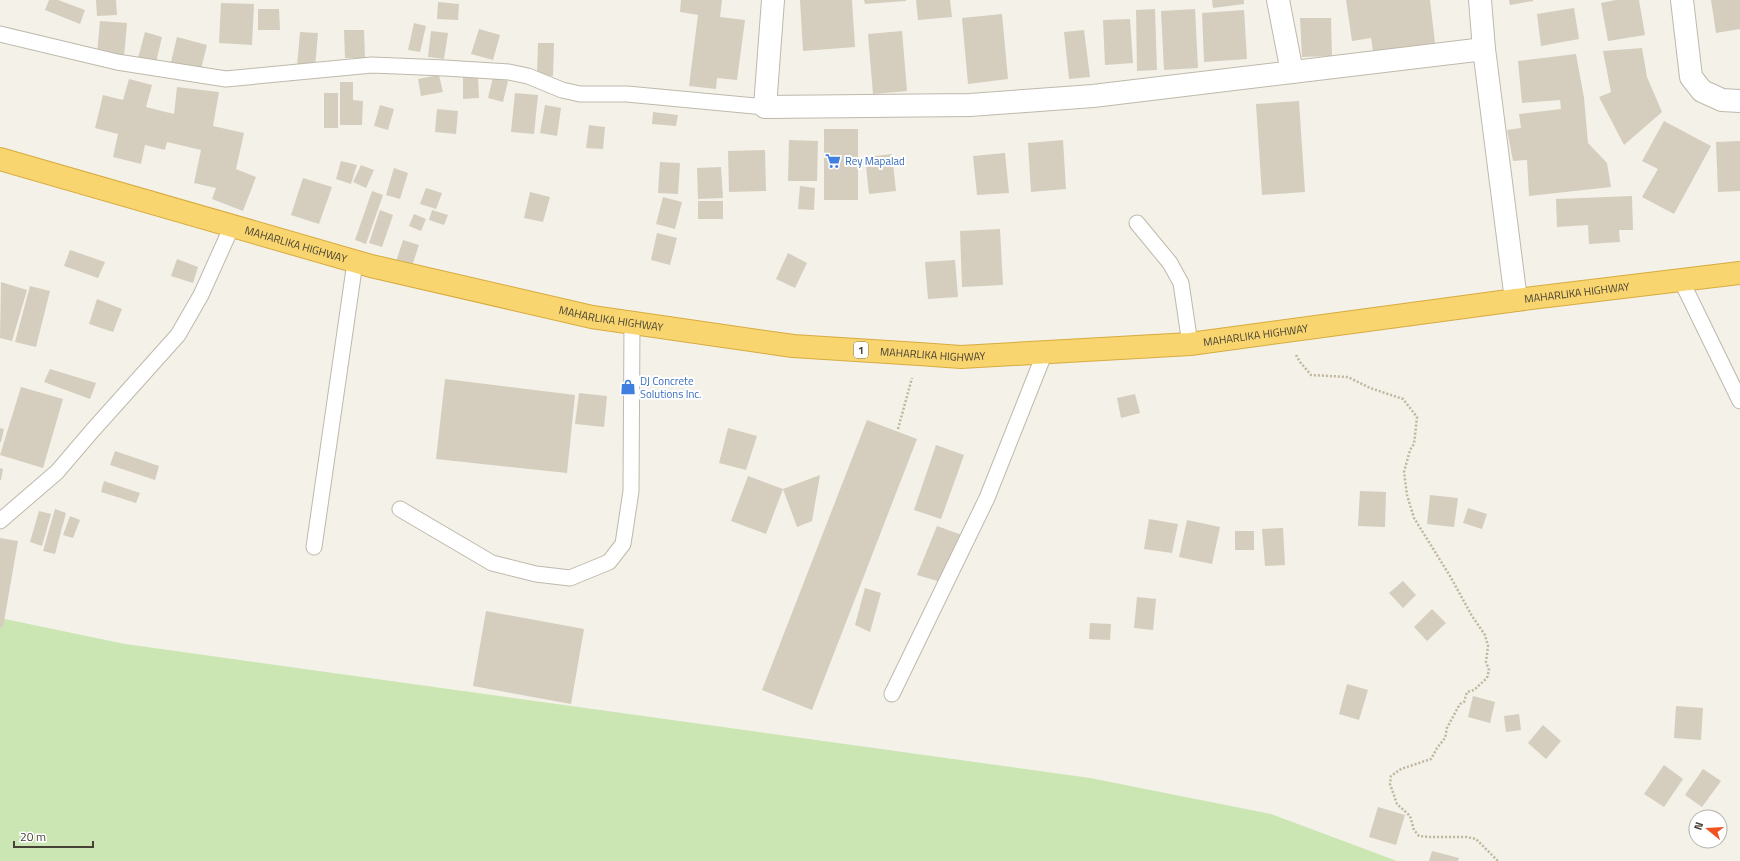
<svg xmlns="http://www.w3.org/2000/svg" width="1740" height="861" font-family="'Titillium Web',sans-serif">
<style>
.green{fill:#cbe6b3}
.building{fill:#d5cebe}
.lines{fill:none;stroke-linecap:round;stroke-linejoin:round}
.lane-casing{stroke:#bfb9ab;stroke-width:17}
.street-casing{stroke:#bfb9ab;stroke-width:24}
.highway-casing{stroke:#d7ab3f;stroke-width:24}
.path{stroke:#c0b69d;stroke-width:2.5;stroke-dasharray:2 2;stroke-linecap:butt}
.lane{stroke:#fff;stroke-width:15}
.street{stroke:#fff;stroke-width:22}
.highway{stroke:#f8d56f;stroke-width:22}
.labels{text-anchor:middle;stroke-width:4;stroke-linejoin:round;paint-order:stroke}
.shield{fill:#fff;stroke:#7e7b73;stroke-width:1}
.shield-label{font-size:10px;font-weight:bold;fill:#474237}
.shop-label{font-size:11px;fill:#366cbe;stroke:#fff;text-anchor:start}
.street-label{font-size:11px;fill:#474237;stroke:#fff}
</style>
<rect width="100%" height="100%" fill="#f3f1e8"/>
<path class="green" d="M0,618L125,644L1090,778L1271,814L1397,861H0Z"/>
<g class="building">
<path d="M49,0H58L85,10L80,24L45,10Z"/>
<path d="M96,0H116L117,15L97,16Z"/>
<path d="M681,0H722L720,17L745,20L737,80L717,78L716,89L689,86L698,15L680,12Z"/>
<path d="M800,0H852L855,47L803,51Z"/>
<path d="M864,0H906V1L865,4Z"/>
<path d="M916,0H950L952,17L918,20Z"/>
<path d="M1212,0H1244V4L1213,8Z"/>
<path d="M1346,0H1430L1435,43L1373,52L1371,38L1352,41Z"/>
<path d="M1509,0H1533V1L1510,5Z"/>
<path d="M1616,0H1639L1645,35L1608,41L1601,3Z"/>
<path d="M1711,0H1740V29L1716,33Z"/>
<path d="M438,2L459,4L458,20L437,19Z"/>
<path d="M221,3L254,4L252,45L219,43Z"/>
<path d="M1574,8L1579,39L1541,46L1537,14Z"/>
<path d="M258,9H279L280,30H258Z"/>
<path d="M1155,9L1157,70L1137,71L1136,10Z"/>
<path d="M1195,9L1198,68L1164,70L1161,11Z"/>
<path d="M1244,10L1247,59L1204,62L1202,13Z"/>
<path d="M1002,14L1008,79L968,84L962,18Z"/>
<path d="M1300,18H1331L1332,56L1302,57Z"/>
<path d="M1130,19L1133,63L1105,65L1103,20Z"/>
<path d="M100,21L127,23L124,57L97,54Z"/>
<path d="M414,23L426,26L420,52L408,50Z"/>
<path d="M479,29L500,35L493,60L471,54Z"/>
<path d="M344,30H364L365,58H345Z"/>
<path d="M1084,30L1090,77L1069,79L1064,32Z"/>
<path d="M431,31L448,33L444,59L428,57Z"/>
<path d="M902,31L907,91L873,94L868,34Z"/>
<path d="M145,32L162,37L155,67L137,62Z"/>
<path d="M300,32L318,33L315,68L297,66Z"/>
<path d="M177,37L207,45L201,69L171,62Z"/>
<path d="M538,43H554L553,76L537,75Z"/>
<path d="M1642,48L1647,77L1662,112L1624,145L1599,97L1611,92L1603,51Z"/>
<path d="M1576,54L1584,98L1588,143L1607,163L1611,187L1529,196L1527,160L1513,161L1507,130L1521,128L1519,114L1561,109L1560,100L1522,103L1518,61Z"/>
<path d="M439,75L443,92L421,96L418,79Z"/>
<path d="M478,76L479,98L463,99V77Z"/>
<path d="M493,77L508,81L503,102L488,98Z"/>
<path d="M129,79L152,85L146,107L174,114L177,87L219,92L213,126L244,133L236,169L256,177L243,211L212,199L216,188L194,183L201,150L167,142L165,150L145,145L141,164L113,157L118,134L95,128L103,95L123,100Z"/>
<path d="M340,82H353V100L363,101L362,125H340Z"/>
<rect x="324" y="93" width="14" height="35"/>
<path d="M515,93L538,95L534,134L511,132Z"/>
<path d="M1299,101L1305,192L1262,195L1256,104Z"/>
<path d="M380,105L394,109L388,130L374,126Z"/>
<path d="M545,105L561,108L557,136L540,133Z"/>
<path d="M437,109L458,111L456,134L435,132Z"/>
<path d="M653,112L678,115L676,126L652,124Z"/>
<path d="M1664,121L1711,146L1674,214L1642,197L1658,169L1642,161Z"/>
<path d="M589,125L605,127L603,149L586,148Z"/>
<rect x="824" y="129" width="34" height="71"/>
<path d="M789,140L818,141L817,181H788Z"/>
<path d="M1063,140L1066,189L1031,192L1028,143Z"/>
<path d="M1740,141V191L1718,192L1716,142Z"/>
<path d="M765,150L766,191L729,192L728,151Z"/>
<path d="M1005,153L1009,193L977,195L973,156Z"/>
<path d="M892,154L896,191L869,194L865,157Z"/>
<path d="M341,161L357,165L351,184L336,179Z"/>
<path d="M660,162L680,163L678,194L658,193Z"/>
<path d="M361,165L374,170L366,188L353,182Z"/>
<path d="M721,167L723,198L698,199L697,168Z"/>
<path d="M394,168L408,173L400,199L386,195Z"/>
<path d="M303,178L332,187L319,224L291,215Z"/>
<path d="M800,186L815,188L814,210L798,209Z"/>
<path d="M426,188L442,193L436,209L420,204Z"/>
<path d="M372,191L383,195L366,244L355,240Z"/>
<path d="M530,192L550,197L543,222L524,218Z"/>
<path d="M1632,196L1633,230H1619L1620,242L1589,244L1588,225L1557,227L1556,199Z"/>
<path d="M663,197L682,202L675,229L656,224Z"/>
<rect x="698" y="201" width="25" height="18"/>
<path d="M380,210L393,215L382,247L369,243Z"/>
<path d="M432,210L448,215L444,225L429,220Z"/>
<path d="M414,214L426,219L421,231L409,226Z"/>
<path d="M1000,229L1003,285L962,287L960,231Z"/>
<path d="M657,233L677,238L670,265L651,260Z"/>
<path d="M403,240L419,245L412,266L396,262Z"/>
<path d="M70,250L105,262L98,278L64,266Z"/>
<path d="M788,253L807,263L795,288L776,279Z"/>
<path d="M177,259L198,267L193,283L171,276Z"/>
<path d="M955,260L958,297L928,299L925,262Z"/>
<path d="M1,282L27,290L12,341L0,338Z"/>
<path d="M30,286L50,291L36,347L15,342Z"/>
<path d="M97,299L122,309L113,332L89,324Z"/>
<path d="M50,369L96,383L90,399L44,382Z"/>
<path d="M445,379L575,395L567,473L436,459Z"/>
<path d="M21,387L63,399L43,468L0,455Z"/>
<path d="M579,393L607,396L604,427L575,424Z"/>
<path d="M1135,394L1140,413L1121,418L1117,398Z"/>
<path d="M867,420L917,439L812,710L762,690Z"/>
<path d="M0,428L4,429L1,442H0Z"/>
<path d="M728,428L757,436L746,470L719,463Z"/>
<path d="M936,445L964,455L941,519L914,510Z"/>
<path d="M115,451L159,466L155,480L110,465Z"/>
<path d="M0,468L3,469L1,480H0Z"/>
<path d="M820,475L812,521L797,527L783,489Z"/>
<path d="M748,476L783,489L766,534L731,521Z"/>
<path d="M104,481L140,493L136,503L101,492Z"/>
<path d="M1360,491L1386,492L1385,527L1358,526Z"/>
<path d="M1430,495L1458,498L1454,527L1427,524Z"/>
<path d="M1468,508L1487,514L1482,529L1463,523Z"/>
<path d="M55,509L66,513L55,554L43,551Z"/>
<path d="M39,511L51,514L42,546L30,542Z"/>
<path d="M70,516L80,520L73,538L63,535Z"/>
<path d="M1149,519L1178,524L1172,553L1144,549Z"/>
<path d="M1187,520L1220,527L1212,564L1179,557Z"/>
<path d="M937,526L962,535L941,582L917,575Z"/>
<path d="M1283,528L1285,565L1265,566L1262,529Z"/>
<rect x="1235" y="531" width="19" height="19"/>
<path d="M0,538L18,541L3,627H0Z"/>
<path d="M1403,581L1416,595L1403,608L1389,593Z"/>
<path d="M865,588L881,593L870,632L855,625Z"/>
<path d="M1137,597L1156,599L1153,630L1134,628Z"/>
<path d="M1432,609L1446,623L1427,641L1414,627Z"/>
<path d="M486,611L584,629L571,704L473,686Z"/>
<path d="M1090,623L1111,624L1110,640L1089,639Z"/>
<path d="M1347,684L1368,690L1359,720L1339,714Z"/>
<path d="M1473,696L1495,702L1490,723L1468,717Z"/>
<path d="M1676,706L1703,708L1701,740L1674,738Z"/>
<path d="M1519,714L1521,730L1506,732L1504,716Z"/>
<path d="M1543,725L1561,741L1546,759L1528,743Z"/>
<path d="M1664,765L1683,779L1664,807L1644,794Z"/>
<path d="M1703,769L1721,781L1702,807L1685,795Z"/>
<path d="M1378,807L1405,815L1396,845L1369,837Z"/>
<path d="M1432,851L1459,858L1458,861H1429Z"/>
</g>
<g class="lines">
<defs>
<g id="lane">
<path d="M0,34L117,62L226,79L372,65L445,68L509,72L528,76L562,90L580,94H627L765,107"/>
<path d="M1137,223L1170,263L1181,283L1190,344"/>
<path d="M1681,280L1740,401"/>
<path d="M400,509L492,563L536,574L570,578L609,562L623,544L631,491L632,323"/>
<path d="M0,521L57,472L92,431L178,335L201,295L232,226"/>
<path d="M314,547L355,262"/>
<path d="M892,694L987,498L1045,352"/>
</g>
<g id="street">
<path d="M773,0L765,107L970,105L1093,96L1484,49"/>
<path d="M1278,0L1292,72"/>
<path d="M1480,0L1484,49L1516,300"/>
<path d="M1682,0L1691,77L1702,91L1722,100L1740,101"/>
</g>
<g id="highway">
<path id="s1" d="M0,159L371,266L592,317L793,346L919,354L961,357L1190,344L1516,300L1740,273"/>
</g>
</defs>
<use href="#lane" class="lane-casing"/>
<use href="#street" class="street-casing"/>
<use href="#highway" class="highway-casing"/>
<g class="path">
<path d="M1296,355L1300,362L1311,375L1348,377L1370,388L1403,399L1417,417L1414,444L1410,450L1404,472L1407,495L1414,518L1450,576L1472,616L1485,635L1488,646L1486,662L1489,670L1487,678L1474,690L1467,692L1464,702L1460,704L1456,711L1447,728L1445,738L1437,748L1431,759L1401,769L1391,776L1390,784L1397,804L1410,816L1414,830L1419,836L1430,837H1467L1476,839L1498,861"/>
<path d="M898,429L912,378"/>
</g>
<use href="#lane" class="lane"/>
<use href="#street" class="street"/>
<use href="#highway" class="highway"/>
</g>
<defs>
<symbol id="supermarket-bare" viewBox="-9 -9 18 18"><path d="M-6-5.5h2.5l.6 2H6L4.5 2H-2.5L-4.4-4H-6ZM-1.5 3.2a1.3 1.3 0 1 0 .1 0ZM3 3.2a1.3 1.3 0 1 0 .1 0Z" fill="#3f7fe0" stroke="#fff" stroke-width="2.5" paint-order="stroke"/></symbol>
<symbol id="shop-bare" viewBox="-9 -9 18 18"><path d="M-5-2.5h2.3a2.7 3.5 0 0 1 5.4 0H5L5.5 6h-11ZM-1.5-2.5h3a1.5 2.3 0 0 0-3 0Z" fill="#3f7fe0" stroke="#fff" stroke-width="2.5" paint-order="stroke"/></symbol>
</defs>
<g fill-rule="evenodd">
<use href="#supermarket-bare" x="822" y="150" width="22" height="22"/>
<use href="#shop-bare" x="617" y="376" width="22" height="22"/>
</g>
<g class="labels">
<rect class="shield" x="854" y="342" width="14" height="16" rx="3"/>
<g class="shield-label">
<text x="861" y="354">1</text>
</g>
<g class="shop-label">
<text x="845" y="165">Rey Mapalad</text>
<text x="640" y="385">DJ Concrete<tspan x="640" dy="13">Solutions Inc.</tspan></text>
</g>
<g class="street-label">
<text dy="4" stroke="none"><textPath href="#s1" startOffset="308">MAHARLIKA HIGHWAY</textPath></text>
<text dy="4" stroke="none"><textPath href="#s1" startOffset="1604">MAHARLIKA HIGHWAY</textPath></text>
<text dy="4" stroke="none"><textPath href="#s1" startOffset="632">MAHARLIKA HIGHWAY</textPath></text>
<text dy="4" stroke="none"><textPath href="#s1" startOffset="1280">MAHARLIKA HIGHWAY</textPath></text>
<text dy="4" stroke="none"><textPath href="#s1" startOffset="956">MAHARLIKA HIGHWAY</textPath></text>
</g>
</g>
<g transform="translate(1708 829) rotate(288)"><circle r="19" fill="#ffffff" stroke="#b5b3af"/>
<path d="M0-3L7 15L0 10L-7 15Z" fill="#f15222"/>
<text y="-6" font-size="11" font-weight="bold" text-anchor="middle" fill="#474237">N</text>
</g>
<path d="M14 841v6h79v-6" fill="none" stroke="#474237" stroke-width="2"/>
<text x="20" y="841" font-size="12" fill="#474237" stroke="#ffffff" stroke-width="3" paint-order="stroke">20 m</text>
</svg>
